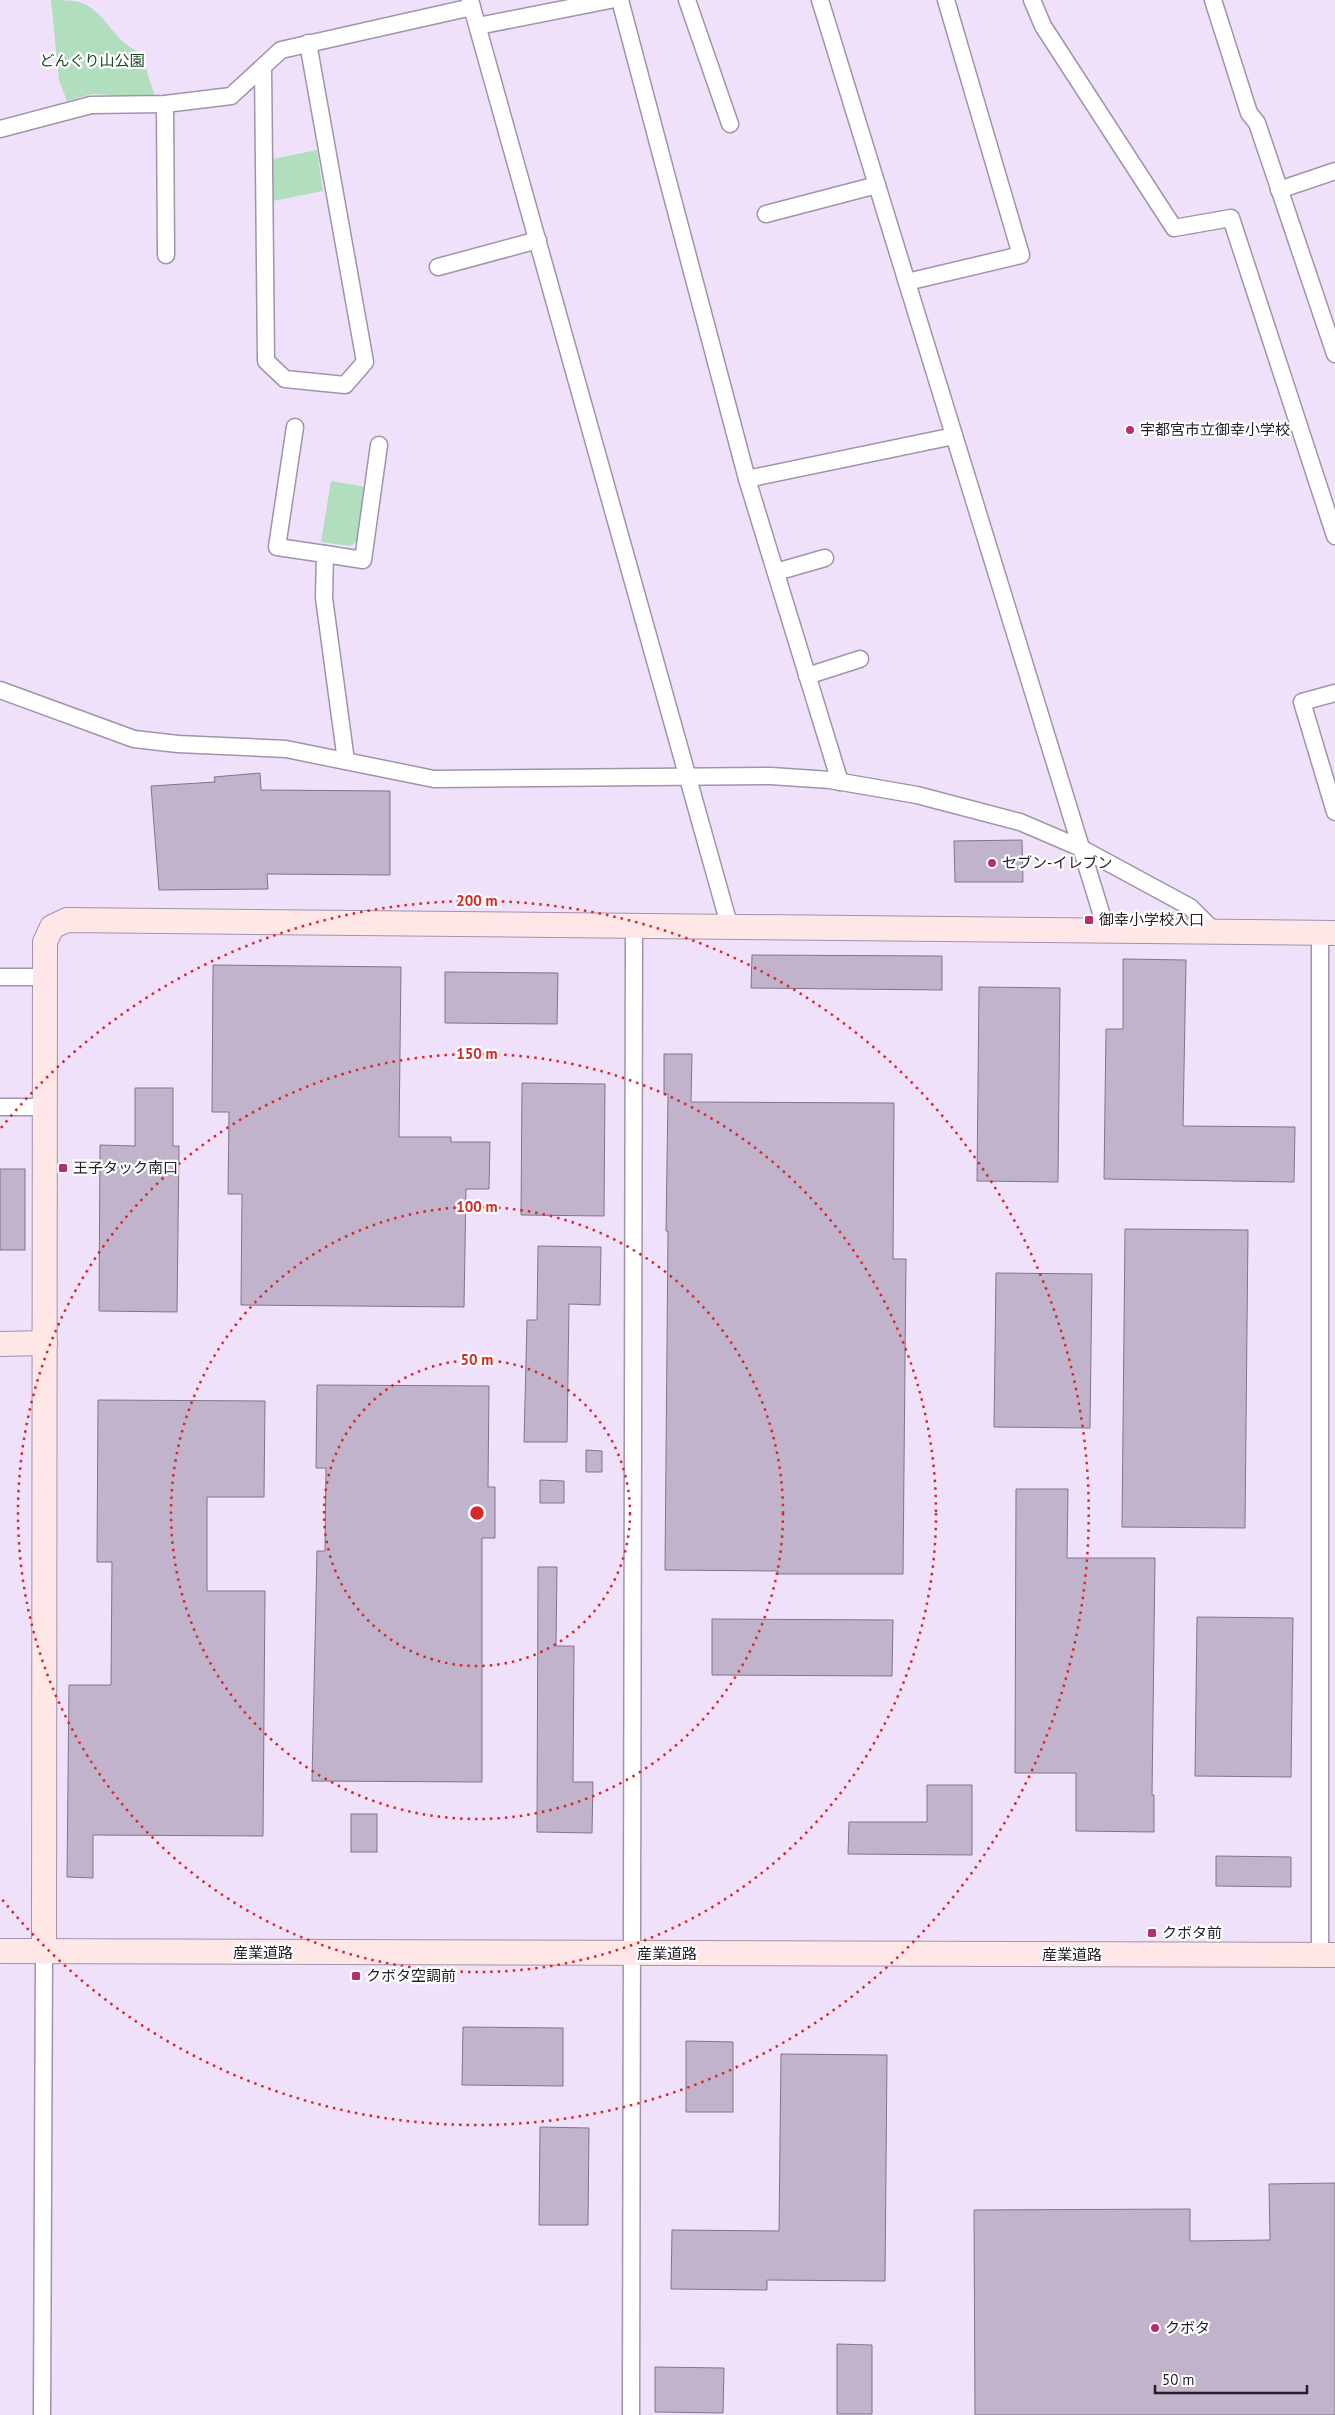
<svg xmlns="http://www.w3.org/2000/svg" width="1335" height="2415" font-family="'PT Sans','Noto Sans JP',sans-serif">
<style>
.green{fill:#b1debc}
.building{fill:#c0b3cb;stroke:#81758b}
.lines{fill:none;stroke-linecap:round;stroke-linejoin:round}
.street-casing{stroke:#a093aa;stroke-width:19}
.secondary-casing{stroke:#a093aa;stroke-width:26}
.street{stroke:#fff;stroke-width:16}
.secondary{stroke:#fee7e6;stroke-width:24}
.ring{fill:none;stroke:#d62828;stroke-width:2.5;stroke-dasharray:2.5 5}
.poi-dot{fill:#b62e6c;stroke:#fff;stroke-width:2}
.labels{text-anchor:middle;stroke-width:4.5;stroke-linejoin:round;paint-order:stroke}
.park-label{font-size:15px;fill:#154726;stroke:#fff}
.poi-label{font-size:15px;fill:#221d26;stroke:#fff;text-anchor:start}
.street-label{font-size:15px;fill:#221d26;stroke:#fff}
.centre{fill:#d62828;stroke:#fff;stroke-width:2.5}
.ring-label{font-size:15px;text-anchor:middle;font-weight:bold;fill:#d62828;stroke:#fff;stroke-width:4.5;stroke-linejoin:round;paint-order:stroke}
</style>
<rect width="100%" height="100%" fill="#efe1fa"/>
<g class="green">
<path d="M51,0C60,0 74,0 82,3C107,13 113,42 141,53L155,97L92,94L67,101L59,80Z"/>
<path d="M317,150L323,191L273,201V159Z"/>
<path d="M331,481L366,487L358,541L350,546L321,542Z"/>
</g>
<g class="building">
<path d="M260,773L261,790L390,791V875L267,874L268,889L159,890L151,786L215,782L214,777Z"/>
<path d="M1022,840L1023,882H955L954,841Z"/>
<path d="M752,955L942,956V990L751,988Z"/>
<path d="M1123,959L1186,960L1183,1126L1295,1127L1294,1182L1104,1179L1106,1029H1123Z"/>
<path d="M213,965L401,967L399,1137H451V1142H490L489,1189H466L464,1307L241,1305L242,1194H228L229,1112H212Z"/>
<path d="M445,972L558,973L557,1024L445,1023Z"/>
<path d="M979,987L1060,988L1058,1182L977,1181Z"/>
<path d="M664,1054H692L691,1102L894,1103L893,1259H906L903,1574H778V1571L665,1570L668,1231H666L668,1094H664Z"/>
<path d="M522,1083L605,1084L604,1216L521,1215Z"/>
<path d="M135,1088H173V1146H179L177,1312L99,1311L100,1145L135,1146Z"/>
<rect x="0" y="1169" width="25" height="81"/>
<path d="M1125,1229L1248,1230L1245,1528L1122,1527Z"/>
<path d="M538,1246L601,1247L600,1305L569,1304L567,1442H524L527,1320H537Z"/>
<path d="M996,1273L1092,1274L1090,1428L994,1427Z"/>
<path d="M317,1385L489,1386L488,1487H495V1538H482V1782L312,1781L317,1551H325L326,1468H316Z"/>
<path d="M98,1400L265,1401L264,1497H207V1591H265L263,1836L93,1835V1878L67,1877L69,1685H111L112,1562H97Z"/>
<path d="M586,1450L602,1451V1472H586Z"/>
<path d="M540,1480L564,1481V1503H540Z"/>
<path d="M1016,1489H1068L1067,1558H1155L1152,1795H1154V1832L1076,1831V1773H1015Z"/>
<path d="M538,1567H557L556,1646H574L573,1782H593L592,1833L537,1832Z"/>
<path d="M1197,1617L1293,1618L1291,1777L1195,1776Z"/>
<path d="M712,1619L893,1620L892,1676L712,1675Z"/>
<path d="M927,1785H972V1855L848,1854L849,1822H927Z"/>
<rect x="351" y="1814" width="26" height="38"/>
<path d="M1216,1856L1291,1857V1887L1216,1886Z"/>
<path d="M463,2027L563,2028V2086L462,2085Z"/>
<path d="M686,2041L733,2042V2112H686Z"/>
<path d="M781,2054L887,2055L885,2281L767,2280V2290L671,2289L672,2230L779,2231Z"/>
<path d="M540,2127L589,2128L588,2225H539Z"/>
<path d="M1335,2183V2415H975L974,2210L1190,2209V2241L1270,2240L1269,2184Z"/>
<path d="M837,2344L872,2345V2414H837Z"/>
<path d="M655,2367L724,2368L723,2413L655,2412Z"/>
</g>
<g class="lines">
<defs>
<g id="street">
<path d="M470,0L730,928"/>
<path d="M620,0L747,479L840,782"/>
<path d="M687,0L730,124"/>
<path d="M820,0L1107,932"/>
<path d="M1032,0L1043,26L1174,228L1231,218L1335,536"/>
<path d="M1213,0L1249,113L1257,123L1335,354"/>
<path d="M478,26L610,0"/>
<path d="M263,67L266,361L285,379L345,385L365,362L308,43"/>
<path d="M165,104L166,255"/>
<path d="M0,129L91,105L165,104L231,96L281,50L472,7"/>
<path d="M1279,190L1335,171"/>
<path d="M766,214L877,185"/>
<path d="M438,267L538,240"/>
<path d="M907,282L1021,255L946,0"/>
<path d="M295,427L277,547L325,554"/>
<path d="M747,479L954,436"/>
<path d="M776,572L825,558"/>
<path d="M807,676L860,659"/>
<path d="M0,690L134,739L178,744L286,749L434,779L771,776L830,780L917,795L1020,822L1081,848L1190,907L1216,933"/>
<path d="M1335,693L1302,702L1335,812"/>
<path d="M346,761L324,598L325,554L363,560L379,445"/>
<path d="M0,977H46"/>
<path d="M0,1107H45"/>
<path d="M1320,1955V933"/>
<path d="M42,2415L44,1952"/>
<path d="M631,2415L634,927"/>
</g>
<g id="secondary">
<path d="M0,1344L45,1343"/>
<path d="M0,1951L1335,1955"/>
<path d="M44,1952L45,942L52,927L67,920L1335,933"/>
</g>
</defs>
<use href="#street" class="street-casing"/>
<use href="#secondary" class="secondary-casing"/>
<use href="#street" class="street"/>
<use href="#secondary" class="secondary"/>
</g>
<g class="ring">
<circle cx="477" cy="1513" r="153"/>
<circle cx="477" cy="1513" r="306"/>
<circle cx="477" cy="1513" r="459"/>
<path d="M1 1128A612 612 0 1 1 1 1898"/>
</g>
<g class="poi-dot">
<circle cx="1130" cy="430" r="5"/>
<circle cx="992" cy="863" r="5"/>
<rect x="1084" y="915" width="10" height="10" rx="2.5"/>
<rect x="58" y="1163" width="10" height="10" rx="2.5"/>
<rect x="1147" y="1928" width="10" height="10" rx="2.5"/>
<rect x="351" y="1971" width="10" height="10" rx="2.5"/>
<circle cx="1155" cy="2328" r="5"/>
</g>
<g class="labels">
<g class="park-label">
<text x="92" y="66">どんぐり山公園</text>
</g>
<g class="poi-label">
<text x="1140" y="435">宇都宮市立御幸小学校</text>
<text x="1002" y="868">セブン-イレブン</text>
<text x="1099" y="925">御幸小学校入口</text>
<text x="73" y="1173">王子タック南口</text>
<text x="1162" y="1938">クボタ前</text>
<text x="366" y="1981">クボタ空調前</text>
<text x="1165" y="2333">クボタ</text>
</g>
<g class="street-label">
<text x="263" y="1958">産業道路</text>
<text x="667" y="1959">産業道路</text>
<text x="1072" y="1960">産業道路</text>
</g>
</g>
<circle cx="477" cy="1513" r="8" class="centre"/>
<g class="ring-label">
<text x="477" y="906">200 m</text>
<text x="477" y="1059">150 m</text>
<text x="477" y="1212">100 m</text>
<text x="477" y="1365">50 m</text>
</g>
<path d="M1155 2385v8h152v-8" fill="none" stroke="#221d26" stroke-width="2.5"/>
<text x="1162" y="2385" font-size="15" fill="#221d26" stroke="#ffffff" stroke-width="4" paint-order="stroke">50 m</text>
</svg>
